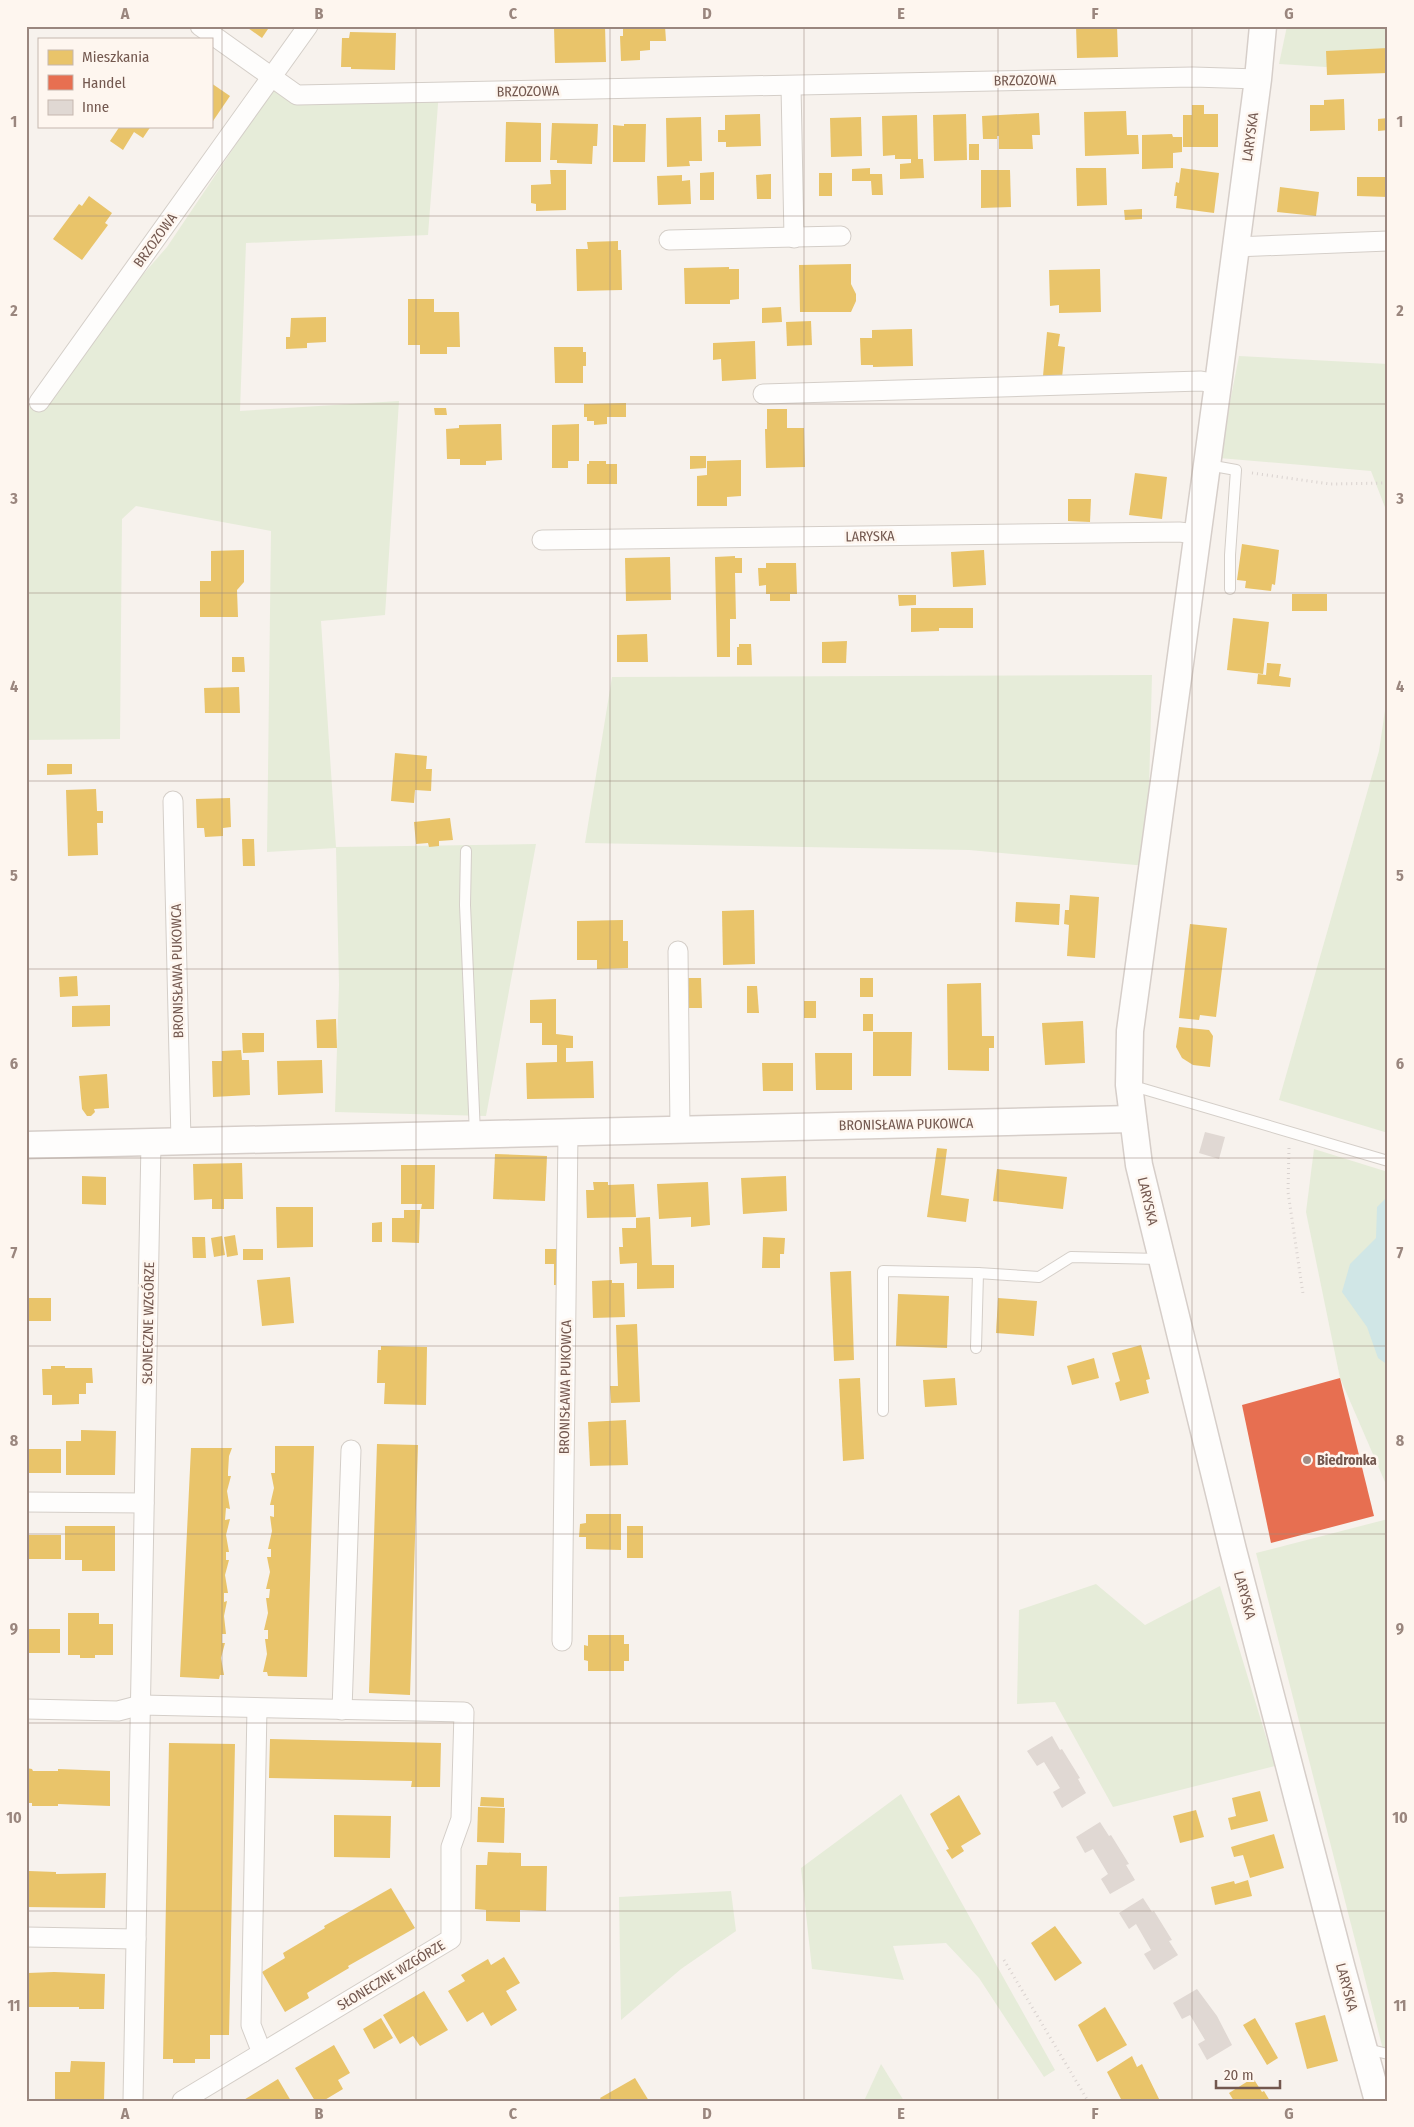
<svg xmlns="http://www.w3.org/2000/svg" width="1414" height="2127" font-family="'Fira Sans Condensed',sans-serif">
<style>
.green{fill:#e6ecd9}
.water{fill:#d0e6e6}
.homes{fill:#e9c46a}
.shops{fill:#e76f51}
.building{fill:#e0d8d3}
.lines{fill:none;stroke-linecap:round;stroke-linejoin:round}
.lane-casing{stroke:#d4cec8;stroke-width:12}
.street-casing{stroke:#d4cec8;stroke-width:21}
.secondary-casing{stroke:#d6cec9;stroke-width:29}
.path{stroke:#d9d2cf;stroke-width:3;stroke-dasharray:1 4;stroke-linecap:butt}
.lane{stroke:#fefdfc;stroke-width:10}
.street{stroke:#fefdfc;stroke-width:19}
.secondary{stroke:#fefdfc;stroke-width:26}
.grid{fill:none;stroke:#9a867e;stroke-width:1;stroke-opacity:0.55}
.poi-dot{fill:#a18e86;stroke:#fef6ef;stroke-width:2}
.labels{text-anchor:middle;stroke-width:5;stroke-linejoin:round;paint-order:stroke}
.street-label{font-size:14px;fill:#73584f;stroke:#fef6ef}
.poi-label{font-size:14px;font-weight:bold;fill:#73584f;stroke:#fef6ef;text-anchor:start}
.neatline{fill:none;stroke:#9a867e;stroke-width:2}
.grid-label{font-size:16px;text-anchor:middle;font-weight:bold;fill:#9a867e}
</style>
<rect width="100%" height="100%" fill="#f7f2ed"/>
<g class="green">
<path d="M1287,26H1388V71L1279,64Z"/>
<path d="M274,88L439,91L428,235L246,243L240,411L399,401L385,615L321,621L336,847L536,844L486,1116L335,1112L339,985L336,848L267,852L271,531L136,506L122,519L120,739L26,740V408L167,247Z"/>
<path d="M1239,356L1388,364V515L1371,471L1219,458Z"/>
<path d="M1152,675L1147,866L969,850L585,843L612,677Z"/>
<path d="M1388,690V1133L1279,1100L1379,751Z"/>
<path d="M1314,1149L1388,1172V1489L1340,1378L1306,1212Z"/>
<path d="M1388,1519V2069L1256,1553Z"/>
<path d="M1096,1584L1145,1625L1220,1586L1275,1766L1113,1807L1055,1702L1017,1704L1019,1610Z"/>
<path d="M901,1794L1055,2070L1044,2077L979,1978L946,1943L893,1946L904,1980L812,1969L801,1868Z"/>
<path d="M731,1891L736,1931L681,1969L621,2020L619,1897Z"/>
<path d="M881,2064L904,2101H864Z"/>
</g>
<path class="water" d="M1388,1196V1365L1378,1358L1367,1327L1342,1292L1350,1264L1376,1238L1377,1207Z"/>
<g class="homes">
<path d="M245,26H270L262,38Z"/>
<path d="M605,26L606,62L555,63L554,27Z"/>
<path d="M623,26H665L666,41H650V50L640,51V60L621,61L620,36H623Z"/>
<path d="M1076,26H1117L1118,57L1077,58Z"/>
<path d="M350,32L396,33L395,70L351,69V67H341L342,38H349Z"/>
<path d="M1388,48V73L1327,75L1326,51Z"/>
<path d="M211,83L230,96L211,124Z"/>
<path d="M1344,99L1345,130L1310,131V105H1324V100Z"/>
<path d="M1192,105H1204V114H1218V147H1183V115H1192Z"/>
<path d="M1126,111L1127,135H1138L1139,154L1085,156L1084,112Z"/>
<path d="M1039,113L1040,135H1032L1033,149H999V136H997V139H983L982,116Z"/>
<path d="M760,114L761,146L726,147V142H718V130H725V115Z"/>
<path d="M966,114L967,160L934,161L933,115Z"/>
<path d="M917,115L918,159H923L924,178L900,179V164L911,163V159H895V155L883,156L882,116Z"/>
<path d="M701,117L702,161H689L690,166L667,167L666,118Z"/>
<path d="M861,117L862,156L831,157L830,118Z"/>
<path d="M1388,118V130L1378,131V119Z"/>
<path d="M506,122L541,123V162H505Z"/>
<path d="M552,123L598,124L597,146H593L592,164L557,163V160H550Z"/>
<path d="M624,124H646L645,162H613V125L624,126Z"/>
<path d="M120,126H151L143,138L134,132L123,150L110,141Z"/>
<path d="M1172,134L1173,137H1182V152L1173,153V168L1142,169V135Z"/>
<rect x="969" y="144" width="10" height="16"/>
<path d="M870,168V174H882L883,195H872L871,181H852V169Z"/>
<path d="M1076,168H1106L1107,205L1077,206Z"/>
<path d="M1181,168L1219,173L1214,213L1176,208L1177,196H1174L1176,182L1179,183Z"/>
<path d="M550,170H566V210L536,211V204L531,203V185L551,184Z"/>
<path d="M981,170H1010L1011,207L981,208Z"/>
<path d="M714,172V200H700V173Z"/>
<rect x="819" y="173" width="13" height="23"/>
<path d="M771,174V199H757L756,175Z"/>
<path d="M682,175V181L690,180L691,204L658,205L657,176Z"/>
<path d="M1357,177H1388V197L1357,196Z"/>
<path d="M1280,187L1319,192L1316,216L1277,212Z"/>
<path d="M89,196L112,213L105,223L108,225L82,260L53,239L79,204L82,206Z"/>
<path d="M1142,209V219L1125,220L1124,210Z"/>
<path d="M618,241V250H621L622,290L577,291L576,249H588L587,242Z"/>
<path d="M851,264V284L856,294V301L851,312H800L799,265Z"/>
<path d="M729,267V269H739V299L730,300V304H685L684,268Z"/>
<path d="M1100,269L1101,312L1059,313V305L1050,306L1049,270Z"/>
<path d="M408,299H434V312H459L460,347H447V354H420V345H408Z"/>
<path d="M781,307L782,322L762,323V308Z"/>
<path d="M326,317V342L307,343V348L286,349V337H290L291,318Z"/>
<path d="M811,321L812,345L787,346L786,322Z"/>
<path d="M912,329L913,366L873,367V365H861L860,338H872V330Z"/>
<path d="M1047,332L1060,334L1058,346L1065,347L1062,378L1043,376Z"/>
<path d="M755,341L756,379L722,381L721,359L713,360V343Z"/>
<path d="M554,347H583V352H586V366H583V383H555Z"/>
<path d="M626,403V417H607V424L594,425V421H587V417H584V404Z"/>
<path d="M434,408H446L447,415H435Z"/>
<path d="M767,409H787V428H804L805,467L766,468L765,429H767Z"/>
<path d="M501,424L502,460L486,461V465H460V459H447L446,429L459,428V425Z"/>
<path d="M579,424V461H568V468H552V425Z"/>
<path d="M690,456H706V468L690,469Z"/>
<path d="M741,460V496L727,497V506H697V476L707,475V461Z"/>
<path d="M589,461H606V464H617V484H587V464H589Z"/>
<path d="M1135,473L1167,477L1162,519L1129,515Z"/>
<path d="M1068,499H1091L1090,522L1068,521Z"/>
<path d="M1242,544L1279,550L1275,585L1272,584L1271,591L1245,588L1246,581L1237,580Z"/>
<path d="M244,550V582L237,590L238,617H200V581H211V551Z"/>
<path d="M984,550L986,585L953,587L951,552Z"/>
<path d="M735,556V558H742V573H735L736,619H730V657H717L715,557Z"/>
<path d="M670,557L671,600L626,601L625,558Z"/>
<path d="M766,563H796L797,594H790V601H770V594H766V585L759,586L758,568H766Z"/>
<rect x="1292" y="594" width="35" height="17"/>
<path d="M898,595H916V605L899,606Z"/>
<path d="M911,608H973V628H939V631L911,632Z"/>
<path d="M1233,618L1269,622L1263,674L1227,670Z"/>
<path d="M647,634L648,662H617V635Z"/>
<path d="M847,641L846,663H822V642Z"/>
<path d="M739,644H751L752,665H737V647H739Z"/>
<path d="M232,657H244L245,672H232Z"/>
<path d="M1267,663L1281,664L1279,676L1291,678L1290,687L1257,684L1258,674L1266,675Z"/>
<path d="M239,687L240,713H205L204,688Z"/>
<path d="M395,753L427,756L426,769H432L431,791L415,790L414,803L391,801Z"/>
<path d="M47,764H72V774L47,775Z"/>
<path d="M96,789L97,811H103V823H97L98,855L68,856L66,790Z"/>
<path d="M230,798L231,827L223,828V836L205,837L204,828H197L196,799Z"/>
<path d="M450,818L453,840L439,841V846L429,847L428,843L416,844L414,822Z"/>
<path d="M242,839H254L255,866H243Z"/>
<path d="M1070,895L1099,897L1095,958L1067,956L1069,925L1064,924L1065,910H1069Z"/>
<path d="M1016,902L1060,904L1059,925L1015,922Z"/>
<path d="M754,910L755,964L723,965L722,911Z"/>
<path d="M623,920V941H628V968L597,969V960H577V921Z"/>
<path d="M1190,924L1227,928L1216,1017L1200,1015L1199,1020L1179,1018Z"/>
<path d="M77,976L78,996L60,997L59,977Z"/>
<path d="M687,978H701L702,1008H687Z"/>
<rect x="860" y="978" width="13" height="19"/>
<path d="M981,983L982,1036H994V1048H989V1071L948,1070L947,984Z"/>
<path d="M747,986H757L759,1013H747Z"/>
<path d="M556,999V1034L573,1036V1048H566V1062L593,1061L594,1098L527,1099L526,1063L557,1062V1045H542V1023H530V1000Z"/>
<rect x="804" y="1001" width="12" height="17"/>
<path d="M110,1005V1026L72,1027V1006Z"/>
<rect x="863" y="1014" width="10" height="17"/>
<path d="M336,1019L337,1048H317L316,1020Z"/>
<path d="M1083,1021L1085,1063L1045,1065L1042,1023Z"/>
<path d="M1179,1027L1209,1030L1213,1036L1210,1067L1193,1065L1182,1058L1176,1047Z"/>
<path d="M873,1032H912L911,1076H873Z"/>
<path d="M242,1033H264V1052L243,1053Z"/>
<path d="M241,1050L242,1060H249L250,1095L213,1097L212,1061H222V1051Z"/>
<path d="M815,1053H852V1090H816Z"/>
<path d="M322,1060L323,1093L278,1095L277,1061Z"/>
<path d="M762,1063H793V1091H763Z"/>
<path d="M107,1074L109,1108L94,1109L95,1112L91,1116H87L82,1109L79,1076Z"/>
<path d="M937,1148L947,1149L941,1195L969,1199L966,1222L927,1217Z"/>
<path d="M495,1154L547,1156L545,1201L493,1199Z"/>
<path d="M242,1163L243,1199H224V1209H212V1199L194,1200L193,1164Z"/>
<path d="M401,1165H435L434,1209H421L422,1204H401Z"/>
<path d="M997,1169L1067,1177L1063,1209L993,1201Z"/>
<path d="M82,1176L106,1177V1205L82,1204Z"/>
<path d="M786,1176L787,1211L743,1214L741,1178Z"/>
<path d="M593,1182H608V1185L634,1184L636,1217L587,1218L586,1190H594Z"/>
<path d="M708,1182L710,1225L691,1227V1217L659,1219L657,1184Z"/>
<path d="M276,1207H313V1247L277,1248Z"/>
<path d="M404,1210H420L419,1243L392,1242V1218H404Z"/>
<path d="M650,1217L652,1265H674V1288L637,1289V1263L620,1264L619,1247H623L622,1228H636V1218Z"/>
<path d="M382,1222V1242H372V1223Z"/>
<path d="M235,1235L238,1255L227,1257L224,1237Z"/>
<path d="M222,1236L225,1255L214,1257L211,1238Z"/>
<path d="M192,1237H205L206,1258H193Z"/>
<path d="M763,1237L785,1238L784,1254H780V1268H762Z"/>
<rect x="243" y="1249" width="20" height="11"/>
<path d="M545,1249H563V1285H554V1264H545Z"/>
<path d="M851,1271L854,1360L834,1361L830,1272Z"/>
<path d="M290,1277L294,1323L262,1326L257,1280Z"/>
<path d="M612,1280V1283H624L625,1317L593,1318L592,1281Z"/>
<path d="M898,1294L949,1296L947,1348L896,1346Z"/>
<rect x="26" y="1298" width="25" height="23"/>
<path d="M998,1298L1037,1301L1034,1336L996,1333Z"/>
<path d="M637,1324L640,1402L611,1403L610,1386H618L616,1325Z"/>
<path d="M1141,1345L1150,1379L1146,1380L1149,1393L1120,1401L1115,1383L1120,1381L1112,1353Z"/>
<path d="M381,1346L427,1347L426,1405L384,1404L385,1383H377L378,1350H381Z"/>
<path d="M1094,1358L1099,1378L1072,1385L1067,1366Z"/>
<path d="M51,1366H65V1368H92L93,1383H86V1394H79V1404L52,1405V1395H43L42,1369H51Z"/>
<path d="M860,1378L864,1459L843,1461L839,1379Z"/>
<path d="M955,1378L957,1405L925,1407L923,1380Z"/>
<path d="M626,1420L628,1465L590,1466L588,1422Z"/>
<path d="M81,1430L116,1431L115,1475H66V1441H81Z"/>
<path d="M377,1444L418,1445L410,1695L369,1693Z"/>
<path d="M275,1446H314L307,1677L268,1676L267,1672H263L267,1654L265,1639H268V1630H264L268,1613L266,1598H269L270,1589H266L270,1572L267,1557H271V1549H268L272,1531L270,1516L274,1517V1505H270L274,1488L271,1473H275Z"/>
<path d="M191,1448H232L229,1456L228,1472V1476H231L227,1491L230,1509L226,1508L225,1520L230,1519L226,1535L229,1552H226V1560H229L225,1575L228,1593H224V1602L227,1601L224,1616L226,1634H222V1643H225L221,1658L224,1675H220L219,1679L180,1677Z"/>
<path d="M27,1449H61V1473H26Z"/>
<path d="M586,1514H621V1550L586,1549V1537H579L580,1524L586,1523Z"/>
<path d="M65,1526H115V1571H82V1560H65Z"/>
<rect x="627" y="1526" width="16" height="32"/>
<rect x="26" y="1535" width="35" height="24"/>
<path d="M68,1613H99V1624H113V1655H95V1658H80V1655H68Z"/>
<rect x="26" y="1629" width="34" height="24"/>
<path d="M588,1635H624V1644H629V1661H624V1671H588V1661L584,1660V1645L588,1646Z"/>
<path d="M270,1739L441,1743L440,1787H411L412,1781L269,1778Z"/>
<path d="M169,1743L235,1744L229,2035H210V2059H195V2063H173V2059H163Z"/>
<path d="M26,1768L32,1769L33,1771H58V1769L110,1771V1806L58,1804V1806H32V1803H26Z"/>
<path d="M1260,1791L1268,1821L1231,1830L1228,1818L1236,1816L1232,1798Z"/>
<path d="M959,1795L981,1834L961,1846L964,1851L952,1859L946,1850L949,1849L930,1814Z"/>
<path d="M481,1797L504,1798V1807L480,1806Z"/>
<path d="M478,1807L505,1808L504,1843L477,1842Z"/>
<path d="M1196,1810L1204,1837L1180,1843L1173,1816Z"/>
<path d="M334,1815L391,1816L390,1858L334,1857Z"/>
<path d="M1274,1834L1284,1868L1250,1878L1243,1855L1234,1857L1231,1847Z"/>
<path d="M488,1852L521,1853V1866H547L546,1911L520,1910V1922L486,1921V1910L475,1909L476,1865H487Z"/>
<path d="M29,1871L56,1872V1874L106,1873L105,1908L26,1907V1873Z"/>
<path d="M1248,1880L1252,1896L1215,1905L1211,1887L1234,1881L1235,1884Z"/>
<path d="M391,1888L415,1928L348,1966L349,1968L307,1993L309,1998L285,2012L262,1972L285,1958L283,1953L325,1928L324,1926Z"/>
<path d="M1055,1926L1082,1963L1055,1981L1031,1943Z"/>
<path d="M504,1957L520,1983L506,1991L517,2010L491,2026L483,2012L467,2022L448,1991L465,1981L461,1975L488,1959L491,1965Z"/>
<path d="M26,1970H28V1973L54,1972L105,1974L104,2009H79V2007H26Z"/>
<path d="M424,1991L448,2030L420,2046L413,2036L400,2044L383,2015Z"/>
<path d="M1105,2007L1127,2045L1097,2062L1078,2025Z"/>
<path d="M1325,2015L1338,2061L1307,2069L1295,2023Z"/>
<path d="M381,2018L393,2038L374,2049L363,2029Z"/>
<path d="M1255,2018L1278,2058L1267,2065L1243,2025Z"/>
<path d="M334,2045L350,2073L338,2080L343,2089L323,2101H315L295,2068Z"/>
<path d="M1132,2056L1137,2067L1142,2064L1160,2101H1122L1107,2072Z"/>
<path d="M71,2061L105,2062L104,2101H55V2072H70Z"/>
<path d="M635,2078L649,2101H602L600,2098Z"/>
<path d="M1253,2078L1262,2092L1264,2091L1270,2101H1234L1229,2093Z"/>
<path d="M278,2079L291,2101H242Z"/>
</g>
<path class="shops" d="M1340,1378L1374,1516L1271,1543L1242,1405Z"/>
<g class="building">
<path d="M1205,1132L1225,1137L1219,1159L1199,1153Z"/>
<path d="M1052,1736L1060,1750L1062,1749L1080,1778L1078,1779L1086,1793L1062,1808L1053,1792L1060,1788L1044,1762L1037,1766L1027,1751Z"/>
<path d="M1100,1822L1109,1836L1111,1835L1129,1864L1126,1865L1135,1880L1110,1894L1101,1879L1108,1874L1093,1849L1085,1853L1076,1837Z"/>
<path d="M1143,1898L1152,1912L1154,1911L1172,1940L1169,1941L1178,1955L1154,1970L1144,1954L1151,1950L1136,1924L1129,1929L1119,1913Z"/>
<path d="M1197,1989L1217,2016L1232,2045L1207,2060L1198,2044L1205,2040L1190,2015L1182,2019L1173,2003Z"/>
</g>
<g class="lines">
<defs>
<g id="lane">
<path d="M1208,465L1236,470L1230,555V589"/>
<path d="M466,851L465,905L475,1134"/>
<path d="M1130,1085L1388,1161"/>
<path d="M976,1348L978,1273"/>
<path d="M883,1411V1271L978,1273L1039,1277L1071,1257L1160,1259"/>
<path d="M1367,2049L1388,2054"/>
</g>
<g id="street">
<path d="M200,26L297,95L1193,77L1258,79"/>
<path d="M791,86L794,238"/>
<path d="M669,240L841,236"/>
<path d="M1235,247L1388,241"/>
<path d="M763,394L1201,381L1218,384"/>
<path d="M39,402L308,26"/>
<path d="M542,540L1179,532L1197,534"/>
<path d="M173,801L181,1141"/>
<path d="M678,951L680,1129"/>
<path d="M26,1502L144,1503"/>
<path d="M562,1641L568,1132"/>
<path d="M257,1708L251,2025L262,2053"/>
<path d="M26,1709L118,1711L141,1705L464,1712L461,1819L451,1847V1939L182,2101"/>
<path d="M342,1710L351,1450"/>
<path d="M26,1937L136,1939"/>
<path d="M133,2101L151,1142"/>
</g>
<g id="secondary">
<path d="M1263,26L1258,79L1218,384L1130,1031L1129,1085L1139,1165L1233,1550L1342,1969L1378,2101"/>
<path d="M26,1145L1132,1119"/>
</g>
</defs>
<use href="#lane" class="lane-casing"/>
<use href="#street" class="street-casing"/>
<use href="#secondary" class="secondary-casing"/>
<g class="path">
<path d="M1252,473L1330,484L1388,483"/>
<path d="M1289,1148L1288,1192L1303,1294"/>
<path d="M1004,1960L1088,2101"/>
</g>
<use href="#lane" class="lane"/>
<use href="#street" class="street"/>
<use href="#secondary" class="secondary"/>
</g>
<path class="grid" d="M222,26V2101M416,26V2101M610,26V2101M804,26V2101M998,26V2101M1192,26V2101M26,216H1388M26,404H1388M26,593H1388M26,781H1388M26,969H1388M26,1158H1388M26,1346H1388M26,1534H1388M26,1723H1388M26,1911H1388"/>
<circle class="poi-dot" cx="1307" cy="1460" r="5"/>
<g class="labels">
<g class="street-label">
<text transform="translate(1025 80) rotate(-1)" y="5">BRZOZOWA</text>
<text transform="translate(528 91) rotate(-1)" y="5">BRZOZOWA</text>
<text transform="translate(1250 137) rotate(-82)" y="5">LARYSKA</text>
<text transform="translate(155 240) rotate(-54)" y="5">BRZOZOWA</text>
<text transform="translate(870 536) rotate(-1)" y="5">LARYSKA</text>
<text transform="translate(177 971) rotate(-91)" y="5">BRONISŁAWA PUKOWCA</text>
<text transform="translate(906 1124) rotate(-1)" y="5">BRONISŁAWA PUKOWCA</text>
<text transform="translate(1148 1201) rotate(77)" y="5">LARYSKA</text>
<text transform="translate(148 1323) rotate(-89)" y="5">SŁONECZNE WZGÓRZE</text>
<text transform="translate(565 1387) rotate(-89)" y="5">BRONISŁAWA PUKOWCA</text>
<text transform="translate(1245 1595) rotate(75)" y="5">LARYSKA</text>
<text transform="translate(391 1975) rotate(-31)" y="5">SŁONECZNE WZGÓRZE</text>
<text transform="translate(1347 1987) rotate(75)" y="5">LARYSKA</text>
</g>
<g class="poi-label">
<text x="1317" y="1465">Biedronka</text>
</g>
</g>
<rect width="1414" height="2127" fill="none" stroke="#fef6ef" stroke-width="55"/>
<rect x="38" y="38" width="175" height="90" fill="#fef6ef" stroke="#c6b7af"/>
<rect x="48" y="50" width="25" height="15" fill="#e9c46a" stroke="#c6b7af"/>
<text x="82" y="62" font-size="15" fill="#73584f">Mieszkania</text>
<rect x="48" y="75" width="25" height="15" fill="#e76f51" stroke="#c6b7af"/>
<text x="82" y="88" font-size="15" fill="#73584f">Handel</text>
<rect x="48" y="100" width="25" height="15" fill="#e0d8d3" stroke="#c6b7af"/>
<text x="82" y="112" font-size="15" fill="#73584f">Inne</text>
<path d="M1216 2080v8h64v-8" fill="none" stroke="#73584f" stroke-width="2.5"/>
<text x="1224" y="2080" font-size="15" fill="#73584f" stroke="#fef6ef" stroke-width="4" paint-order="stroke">20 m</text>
<rect x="28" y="28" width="1358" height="2072" class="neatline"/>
<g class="grid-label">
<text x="125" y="19">A</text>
<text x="319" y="19">B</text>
<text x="513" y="19">C</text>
<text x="707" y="19">D</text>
<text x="901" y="19">E</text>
<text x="1095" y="19">F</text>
<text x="1289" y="19">G</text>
<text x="14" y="127">1</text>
<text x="1400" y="127">1</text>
<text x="14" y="316">2</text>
<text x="1400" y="316">2</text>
<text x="14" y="504">3</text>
<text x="1400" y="504">3</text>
<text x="14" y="692">4</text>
<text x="1400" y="692">4</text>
<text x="14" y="881">5</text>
<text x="1400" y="881">5</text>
<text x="14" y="1069">6</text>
<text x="1400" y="1069">6</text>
<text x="14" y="1258">7</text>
<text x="1400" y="1258">7</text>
<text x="14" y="1446">8</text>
<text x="1400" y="1446">8</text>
<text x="14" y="1634">9</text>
<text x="1400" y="1634">9</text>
<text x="14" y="1823">10</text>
<text x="1400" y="1823">10</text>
<text x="14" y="2011">11</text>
<text x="1400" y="2011">11</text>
<text x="125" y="2119">A</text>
<text x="319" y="2119">B</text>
<text x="513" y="2119">C</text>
<text x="707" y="2119">D</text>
<text x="901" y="2119">E</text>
<text x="1095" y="2119">F</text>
<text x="1289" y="2119">G</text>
</g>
</svg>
